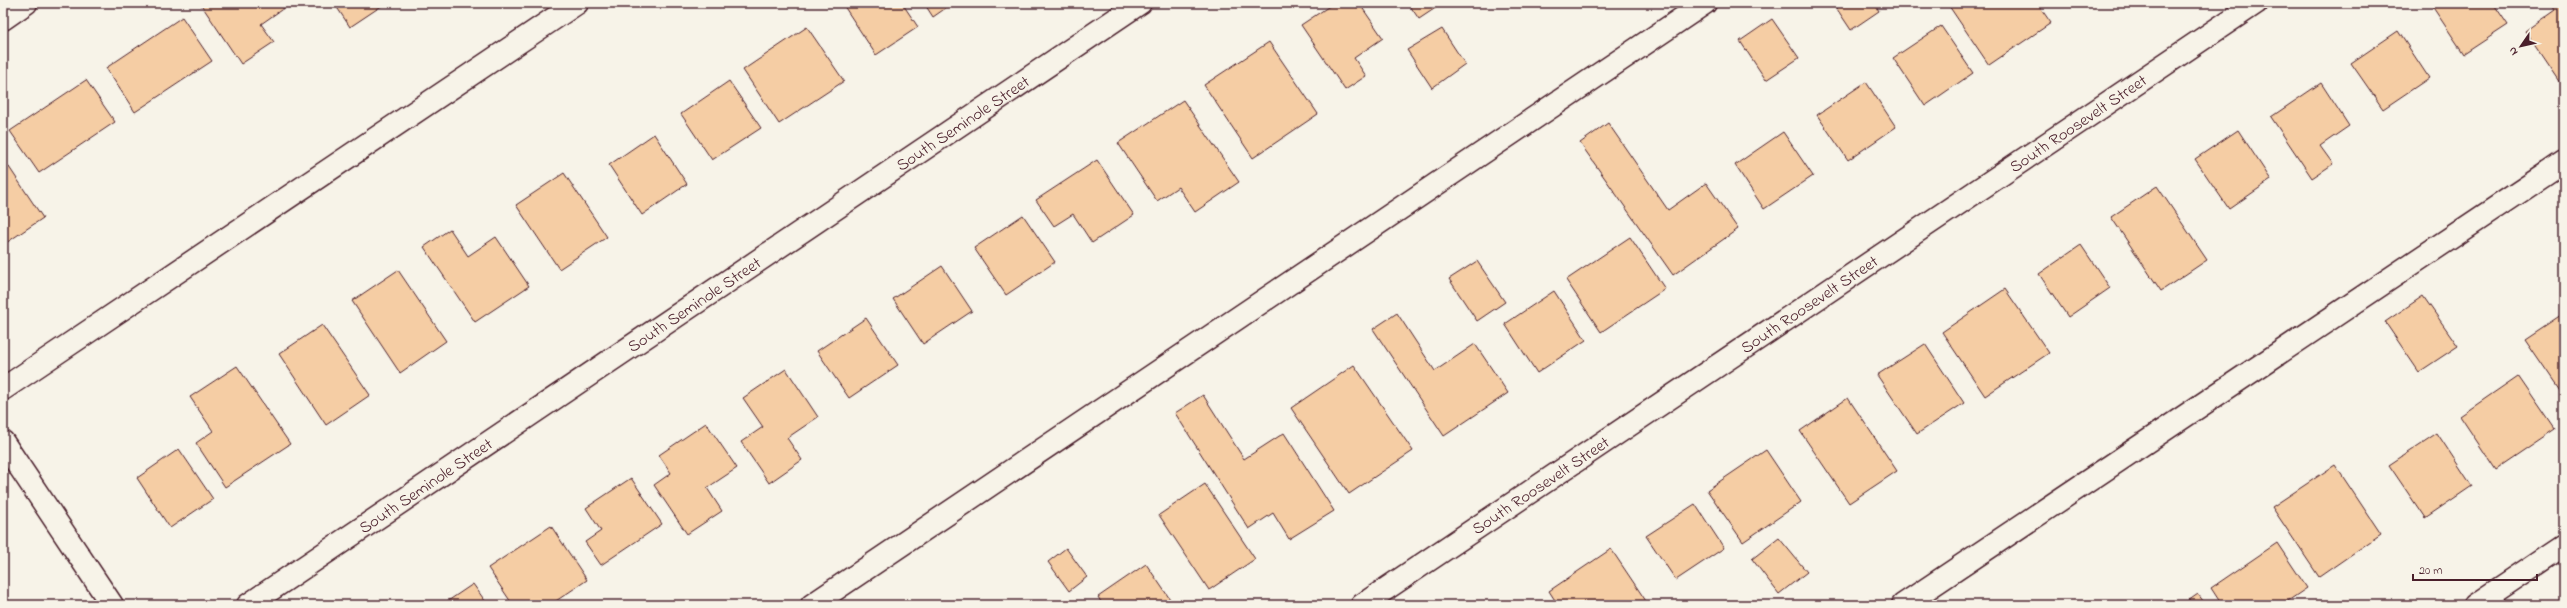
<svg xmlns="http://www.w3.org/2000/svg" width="2567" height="608" font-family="'Indie Flower',sans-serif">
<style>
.building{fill:#f5cda4;stroke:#4a1f2b}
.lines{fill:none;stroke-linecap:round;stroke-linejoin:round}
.lane-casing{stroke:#4a1f2b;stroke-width:25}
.street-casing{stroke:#4a1f2b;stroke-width:25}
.secondary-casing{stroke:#4a1f2b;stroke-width:25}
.lane{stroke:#f7f3e8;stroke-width:22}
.street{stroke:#f7f3e8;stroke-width:22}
.secondary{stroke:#f7f3e8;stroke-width:22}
.labels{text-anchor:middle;stroke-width:3.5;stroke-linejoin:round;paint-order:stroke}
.street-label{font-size:17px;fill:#4a1f2b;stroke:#f7f3e8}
</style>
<rect width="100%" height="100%" fill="#f7f3e8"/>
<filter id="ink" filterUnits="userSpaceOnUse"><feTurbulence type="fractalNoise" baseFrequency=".025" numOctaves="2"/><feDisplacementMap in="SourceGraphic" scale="8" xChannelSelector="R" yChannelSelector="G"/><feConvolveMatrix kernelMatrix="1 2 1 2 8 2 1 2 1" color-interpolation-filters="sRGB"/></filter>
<g filter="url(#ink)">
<g class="building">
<path d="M200,3H291L261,24L274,42L241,64Z"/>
<path d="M334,3H386L350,27Z"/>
<path d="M842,3H902L918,27L876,55Z"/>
<path d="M924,3H953L933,17Z"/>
<path d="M1334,3H1359L1383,38L1354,58L1366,76L1345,90L1301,25Z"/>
<path d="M1408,3H1443L1419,19Z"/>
<path d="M1833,3H1874L1879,11L1851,30Z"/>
<path d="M1947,3H2037L2051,23L1989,65Z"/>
<path d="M2437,3H2493L2508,25L2464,54L2432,6Z"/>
<path d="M2552,3H2564V84L2562,86L2525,31L2556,9Z"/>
<path d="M182,17L212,61L135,112L106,68Z"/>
<path d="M1772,19L1799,58L1766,80L1740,41Z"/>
<path d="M1941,26L1973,73L1925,106L1893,58Z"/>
<path d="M807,27L844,81L779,124L743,70Z"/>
<path d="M1442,29L1465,64L1432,88L1407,50Z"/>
<path d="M2398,31L2429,78L2383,109L2351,63Z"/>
<path d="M1269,42L1318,114L1253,158L1204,85Z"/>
<path d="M86,80L115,122L39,173L10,131Z"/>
<path d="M729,81L761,128L712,160L681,114Z"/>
<path d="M1866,82L1896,127L1848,160L1817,115Z"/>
<path d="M2321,83L2349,126L2320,146L2333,164L2312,178L2271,117Z"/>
<path d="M1183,100L1239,182L1195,212L1178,187L1157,201L1118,143Z"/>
<path d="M1608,123L1668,210L1706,183L1738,229L1673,275L1580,143Z"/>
<path d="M2238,130L2271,180L2229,209L2195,159Z"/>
<path d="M1783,132L1813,176L1764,209L1735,165Z"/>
<path d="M654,134L687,184L642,215L609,165Z"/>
<path d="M3,158L43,218L3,245Z"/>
<path d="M1097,160L1134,215L1092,243L1073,214L1054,226L1036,200Z"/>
<path d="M564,173L607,237L559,269L516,205Z"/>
<path d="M2157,186L2207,260L2161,291L2111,217Z"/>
<path d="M1023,215L1055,262L1006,295L974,248Z"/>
<path d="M450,229L468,256L496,237L529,286L475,322L424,247Z"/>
<path d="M1630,237L1665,289L1601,332L1566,280Z"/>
<path d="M2081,245L2110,288L2068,317L2039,274Z"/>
<path d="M1477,261L1505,302L1477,321L1449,279Z"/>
<path d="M942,266L972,311L923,344L893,299Z"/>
<path d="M398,270L446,341L400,373L352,301Z"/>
<path d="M2005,289L2049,353L1985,396L1942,332Z"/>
<path d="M1554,291L1586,340L1537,373L1505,324Z"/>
<path d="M2423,296L2458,346L2419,372L2385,322Z"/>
<path d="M1397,313L1435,371L1475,344L1508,393L1444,436L1373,329Z"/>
<path d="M2564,313V396L2525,339Z"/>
<path d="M866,318L898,365L849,398L817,351Z"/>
<path d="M322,325L370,395L326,425L279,354Z"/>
<path d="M1925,344L1964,403L1917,434L1877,375Z"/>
<path d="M1354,365L1413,451L1349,494L1291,408Z"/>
<path d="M237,366L290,444L225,487L196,443L213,431L190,397Z"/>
<path d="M786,369L818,417L787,438L802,460L769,483L741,442L763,427L743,398Z"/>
<path d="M2518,376L2555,430L2496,470L2460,416Z"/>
<path d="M1203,395L1244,459L1284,433L1334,511L1289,539L1273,513L1249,529L1175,413Z"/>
<path d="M1848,398L1897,471L1849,503L1800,431Z"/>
<path d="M706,423L737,468L707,488L722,511L687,534L654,485L671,473L659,455Z"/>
<path d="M2437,433L2472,486L2425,518L2389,465Z"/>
<path d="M179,449L213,499L170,528L137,478Z"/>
<path d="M1766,450L1801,502L1743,542L1707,490Z"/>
<path d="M2335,465L2381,534L2319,577L2272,507Z"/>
<path d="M631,478L662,524L601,565L585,542L601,531L586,508Z"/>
<path d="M1205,484L1255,559L1209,590L1159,515Z"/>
<path d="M1695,504L1724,548L1676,580L1646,536Z"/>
<path d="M551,526L587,580L550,605H513L488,568Z"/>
<path d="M1779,538L1807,572L1779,594L1752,559Z"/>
<path d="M2277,543L2307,588L2282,605H2222L2211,588Z"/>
<path d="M1066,548L1087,577L1069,591L1048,562Z"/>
<path d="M1611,549L1646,601L1641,605H1558L1549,591Z"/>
<path d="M1146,564L1174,605H1103L1098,597Z"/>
<path d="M473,584L488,605H442Z"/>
<path d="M2198,594L2206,605H2182Z"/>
</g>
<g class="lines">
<defs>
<g id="lane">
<path d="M3,389L577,3"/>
<path d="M812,605L1705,3"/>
<path d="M1903,605L2564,162"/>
</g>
<g id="street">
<path d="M3,19L26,3"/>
<path id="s1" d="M1362,605L2256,3"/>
<path d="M2475,605L2564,545"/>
</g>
<g id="secondary">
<path d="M3,442L112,605"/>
<path id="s2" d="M248,605L1140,3"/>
</g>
</defs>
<use href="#lane" class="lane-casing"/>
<use href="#street" class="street-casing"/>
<use href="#secondary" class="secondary-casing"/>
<use href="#lane" class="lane"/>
<use href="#street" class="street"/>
<use href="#secondary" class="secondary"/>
</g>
</g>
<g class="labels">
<g class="street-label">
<text dy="6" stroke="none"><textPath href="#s2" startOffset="862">South Seminole Street</textPath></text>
<text dy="6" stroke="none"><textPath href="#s1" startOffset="863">South Roosevelt Street</textPath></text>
<text dy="6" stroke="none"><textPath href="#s2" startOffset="538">South Seminole Street</textPath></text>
<text dy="6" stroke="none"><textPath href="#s1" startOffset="539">South Roosevelt Street</textPath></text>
<text dy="6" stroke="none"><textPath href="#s2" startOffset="214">South Seminole Street</textPath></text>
<text dy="6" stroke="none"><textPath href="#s1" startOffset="215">South Roosevelt Street</textPath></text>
</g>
</g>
<rect width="2567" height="608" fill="none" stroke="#f7f3e8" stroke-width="16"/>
<rect x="8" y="8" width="2551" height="592" fill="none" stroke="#4a1f2b" stroke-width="1.5" filter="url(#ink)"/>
<g transform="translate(2521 46) rotate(236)" stroke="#f7f3e8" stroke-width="3" paint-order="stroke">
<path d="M0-3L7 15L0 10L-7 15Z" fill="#4a1f2b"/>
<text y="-6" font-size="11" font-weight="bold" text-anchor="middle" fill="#4a1f2b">N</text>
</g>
<path d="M2413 574v6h124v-6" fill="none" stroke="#4a1f2b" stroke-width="2"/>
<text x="2419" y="574" font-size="12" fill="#4a1f2b" stroke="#f7f3e8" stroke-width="3" paint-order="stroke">20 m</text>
</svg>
